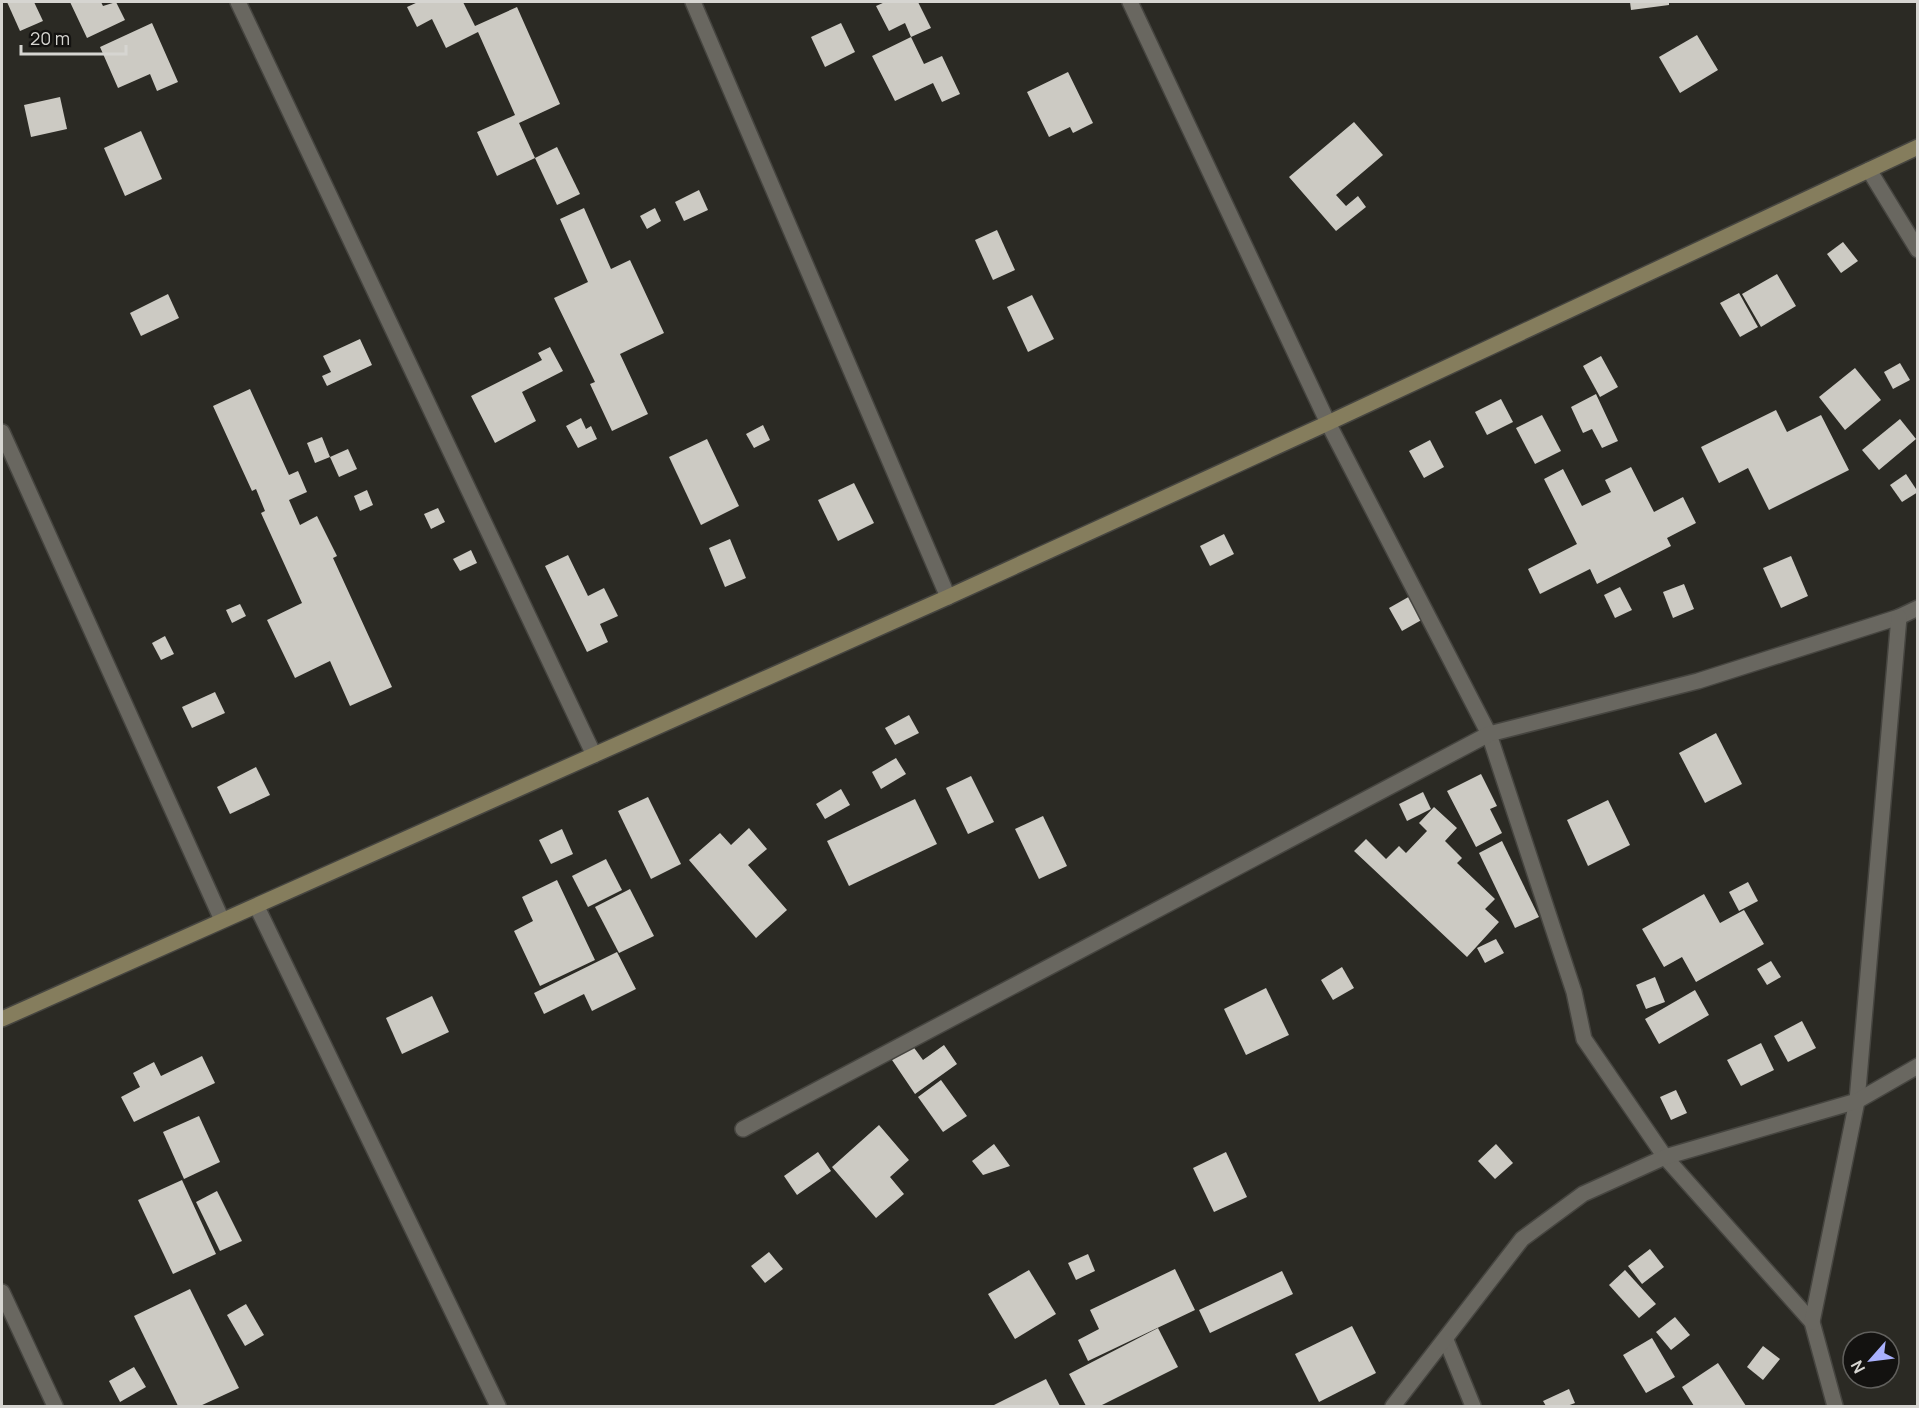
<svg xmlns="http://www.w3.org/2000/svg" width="1919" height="1408" font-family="Manrope,sans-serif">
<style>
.building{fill:#cccac3}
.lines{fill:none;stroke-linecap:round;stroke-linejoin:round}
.street-casing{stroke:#464540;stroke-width:18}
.secondary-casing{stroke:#464540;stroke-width:18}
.street{stroke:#696760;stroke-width:15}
.secondary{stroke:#857d5d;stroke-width:15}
</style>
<rect width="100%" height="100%" fill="#2b2a24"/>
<g class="building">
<path d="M7,2H34L43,21L20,31Z"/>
<path d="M70,2H101L103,6L116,2L125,20L87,38Z"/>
<path d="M418,2H463L475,26L517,7L560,104L519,123L535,158L497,176L477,132L515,115L478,32L446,48L432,19L417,27L407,7Z"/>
<path d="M885,2H918L931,28L911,37L905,23L889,31L876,6Z"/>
<path d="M1630,2H1669V5L1631,10Z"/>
<path d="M152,23L178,82L157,91L150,74L118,88L100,47Z"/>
<path d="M841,23L855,52L825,67L811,37Z"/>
<path d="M1697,35L1718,70L1680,93L1659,57Z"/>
<path d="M911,37L924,64L942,56L960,94L942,102L933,83L895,101L872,56Z"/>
<path d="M1068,72L1093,123L1073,133L1070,127L1049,137L1027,92Z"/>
<path d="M60,97L67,129L31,137L24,105Z"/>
<path d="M1354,122L1383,155L1336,195L1346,206L1358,196L1366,207L1336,231L1289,177Z"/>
<path d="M141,131L162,179L125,196L104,148Z"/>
<path d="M557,147L580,194L557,205L535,158Z"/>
<path d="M699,190L708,210L684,221L675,202Z"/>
<path d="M584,208L611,269L630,260L664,333L620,354L648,414L612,431L590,384L595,382L554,298L588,282L560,219Z"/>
<path d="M655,208L661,221L647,229L640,216Z"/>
<path d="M997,230L1015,270L993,280L975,240Z"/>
<path d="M1843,242L1858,261L1841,273L1827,254Z"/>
<path d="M1777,274L1796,306L1761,327L1742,294Z"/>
<path d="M1739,293L1758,327L1740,337L1720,303Z"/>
<path d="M168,294L179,318L141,336L130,313Z"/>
<path d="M1032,295L1054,339L1028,352L1007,307Z"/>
<path d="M360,339L372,365L327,386L322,376L331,372L323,356Z"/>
<path d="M550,347L563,371L522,392L536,421L495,443L471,396L542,360L538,353Z"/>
<path d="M1601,356L1618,387L1600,397L1583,366Z"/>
<path d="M1900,363L1910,380L1893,389L1884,372Z"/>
<path d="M1855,368L1881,400L1845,430L1819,397Z"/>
<path d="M250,389L289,475L298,471L307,492L289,500L300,525L317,516L337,556L333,558L392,687L350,706L330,661L295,678L267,620L302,603L261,513L265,511L256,489L252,491L213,406Z"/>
<path d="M1596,394L1618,441L1602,448L1592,429L1583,433L1571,407Z"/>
<path d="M1501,399L1513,422L1487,435L1475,412Z"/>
<path d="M1776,410L1787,432L1821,415L1849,470L1769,510L1748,468L1719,483L1701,447Z"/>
<path d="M1542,415L1561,451L1535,464L1516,428Z"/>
<path d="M581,418L586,429L591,426L597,439L578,448L566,426Z"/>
<path d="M1900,419L1916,439L1879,470L1862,450Z"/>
<path d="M763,425L770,440L754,448L746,434Z"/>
<path d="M322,437L330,457L315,463L307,443Z"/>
<path d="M707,439L739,506L701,525L669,457Z"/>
<path d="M1430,440L1444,467L1424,478L1409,451Z"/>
<path d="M348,449L357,469L339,477L330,457Z"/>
<path d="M1631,467L1654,512L1683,497L1696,523L1667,538L1671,546L1597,584L1590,569L1540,594L1528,569L1577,544L1544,479L1563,469L1582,506L1611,492L1605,480Z"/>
<path d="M1906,474L1918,492L1902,502L1890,485Z"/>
<path d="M854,483L874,523L838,541L818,500Z"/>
<path d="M367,490L373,505L360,511L354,496Z"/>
<path d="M438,508L445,522L431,529L424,514Z"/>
<path d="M1224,534L1234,554L1210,566L1200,546Z"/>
<path d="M730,539L746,578L725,587L709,548Z"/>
<path d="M471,550L477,563L460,571L453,559Z"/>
<path d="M568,555L588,596L604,588L618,616L600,624L608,642L587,652L545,566Z"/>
<path d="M1791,556L1808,596L1781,608L1763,568Z"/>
<path d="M1684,584L1694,609L1673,618L1663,592Z"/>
<path d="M1620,587L1632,610L1615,618L1604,595Z"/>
<path d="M1412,595L1425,618L1402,631L1389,608Z"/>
<path d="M240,604L246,616L232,623L226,610Z"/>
<path d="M165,636L174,654L161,660L152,643Z"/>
<path d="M215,692L225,713L192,728L182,707Z"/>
<path d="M909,715L919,733L895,745L885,728Z"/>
<path d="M1716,733L1742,784L1705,803L1679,753Z"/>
<path d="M896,758L906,774L881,789L872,772Z"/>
<path d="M256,767L270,795L230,814L217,787Z"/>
<path d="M1481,774L1497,806L1490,809L1502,833L1476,847L1447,791Z"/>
<path d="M971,776L994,822L968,834L946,788Z"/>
<path d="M841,789L850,805L825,819L816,804Z"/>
<path d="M1423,792L1431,809L1407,821L1399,804Z"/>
<path d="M648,797L681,864L651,879L618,811Z"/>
<path d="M915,799L937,844L849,886L827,841Z"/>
<path d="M1608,800L1630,845L1588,866L1567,820Z"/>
<path d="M1434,807L1457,828L1445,841L1462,858L1457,863L1495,899L1485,909L1499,922L1467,957L1354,851L1366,839L1386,859L1399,846L1406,853L1427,831L1419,823Z"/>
<path d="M1043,816L1067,866L1039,879L1015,829Z"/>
<path d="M749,828L767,849L748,865L787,910L756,938L689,860L720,833L731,845Z"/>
<path d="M562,829L573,854L551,864L539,840Z"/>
<path d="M1502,841L1539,917L1515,928L1479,853Z"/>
<path d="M606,859L622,890L588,907L572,876Z"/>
<path d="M557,880L595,960L540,986L514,931L533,921L522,897Z"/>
<path d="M1748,882L1758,901L1739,911L1729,892Z"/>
<path d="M630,889L654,936L619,953L595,907Z"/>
<path d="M1704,894L1720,923L1744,910L1764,944L1696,982L1682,957L1664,967L1642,929Z"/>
<path d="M1496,939L1504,953L1485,963L1477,948Z"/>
<path d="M617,952L636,989L592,1011L584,994L544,1014L534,993Z"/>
<path d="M1771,961L1781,977L1767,985L1757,969Z"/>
<path d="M1342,967L1354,988L1333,1000L1321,980Z"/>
<path d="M1655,977L1665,1002L1646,1009L1636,985Z"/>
<path d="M1266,988L1289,1035L1246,1055L1224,1009Z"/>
<path d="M1695,990L1709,1015L1659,1044L1645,1019Z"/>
<path d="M432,996L449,1032L402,1054L386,1018Z"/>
<path d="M1802,1021L1816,1048L1788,1062L1774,1036Z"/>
<path d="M1761,1043L1774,1070L1741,1086L1727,1060Z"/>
<path d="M912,1045L923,1060L944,1045L957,1064L915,1094L892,1060Z"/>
<path d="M202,1056L215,1083L134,1122L121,1097L140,1087L133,1073L154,1062L161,1076Z"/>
<path d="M941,1080L967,1116L943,1132L918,1097Z"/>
<path d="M1676,1090L1687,1113L1671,1120L1660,1097Z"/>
<path d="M199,1116L220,1162L184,1179L163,1132Z"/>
<path d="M879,1125L909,1160L890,1177L904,1194L876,1218L832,1167Z"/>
<path d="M994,1144L1010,1166L983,1175L972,1161Z"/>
<path d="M1496,1144L1513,1163L1495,1179L1478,1161Z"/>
<path d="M818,1152L831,1171L797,1195L784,1176Z"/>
<path d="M1226,1152L1247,1197L1214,1212L1193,1168Z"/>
<path d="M182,1180L216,1254L173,1274L138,1200Z"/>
<path d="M217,1191L242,1241L220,1251L196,1202Z"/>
<path d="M1650,1249L1664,1267L1642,1284L1628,1266Z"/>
<path d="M769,1252L783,1269L765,1283L751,1266Z"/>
<path d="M1088,1254L1095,1271L1076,1280L1068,1263Z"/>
<path d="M1175,1269L1195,1310L1088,1361L1078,1340L1099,1329L1090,1310Z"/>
<path d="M1029,1270L1056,1314L1015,1339L988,1294Z"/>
<path d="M1625,1270L1656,1304L1639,1318L1609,1285Z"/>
<path d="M1282,1271L1293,1294L1210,1333L1199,1310Z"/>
<path d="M190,1289L239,1388L200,1406H178L134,1316Z"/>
<path d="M246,1304L264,1335L245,1346L227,1315Z"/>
<path d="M1675,1317L1690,1335L1671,1350L1656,1332Z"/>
<path d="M1352,1326L1376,1373L1319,1402L1295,1354Z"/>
<path d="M1158,1328L1178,1367L1100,1406H1086L1069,1374Z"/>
<path d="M1652,1338L1675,1377L1646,1393L1623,1355Z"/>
<path d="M1763,1346L1780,1359L1763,1380L1747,1367Z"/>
<path d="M1718,1363L1746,1406H1694L1682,1387Z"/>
<path d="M134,1367L146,1387L120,1402L109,1381Z"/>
<path d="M1046,1379L1060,1406H992Z"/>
<path d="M1569,1389L1575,1403L1567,1406H1546L1543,1401Z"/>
</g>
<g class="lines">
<defs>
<g id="street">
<path d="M238,2L594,755"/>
<path d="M693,2L948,597"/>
<path d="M1130,2L1328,423L1489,734L1574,992L1584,1039L1665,1157L1812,1322L1835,1406"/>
<path d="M1869,170L1918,250"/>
<path d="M2,432L222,920"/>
<path d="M257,907L498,1406"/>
<path d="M743,1129L1489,734L1698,681L1899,617L1918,608"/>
<path d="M2,1292L55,1406"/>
<path d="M1812,1322L1857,1101L1899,617"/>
<path d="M1446,1340L1473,1406"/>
<path d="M1393,1406L1522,1239L1583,1194L1665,1157L1857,1101L1918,1066"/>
</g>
<path id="secondary" d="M2,1019L948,597L1328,423L1918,147"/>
</defs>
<use href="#street" class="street-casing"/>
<use href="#secondary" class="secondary-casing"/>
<use href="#street" class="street"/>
<use href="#secondary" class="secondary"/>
</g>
<rect width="1919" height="1408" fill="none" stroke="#d6d5d1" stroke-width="6"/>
<g transform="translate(1871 1360) rotate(242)"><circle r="28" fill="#131210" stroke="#61605d" stroke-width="1.5"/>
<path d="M0-4.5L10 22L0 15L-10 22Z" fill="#a9b0fc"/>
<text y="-9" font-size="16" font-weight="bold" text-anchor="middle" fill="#d6d5d1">N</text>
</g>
<path d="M21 45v9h105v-9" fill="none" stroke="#d6d5d1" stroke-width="3"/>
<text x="30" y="45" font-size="18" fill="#d6d5d1" stroke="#131210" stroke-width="4.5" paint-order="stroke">20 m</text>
</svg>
